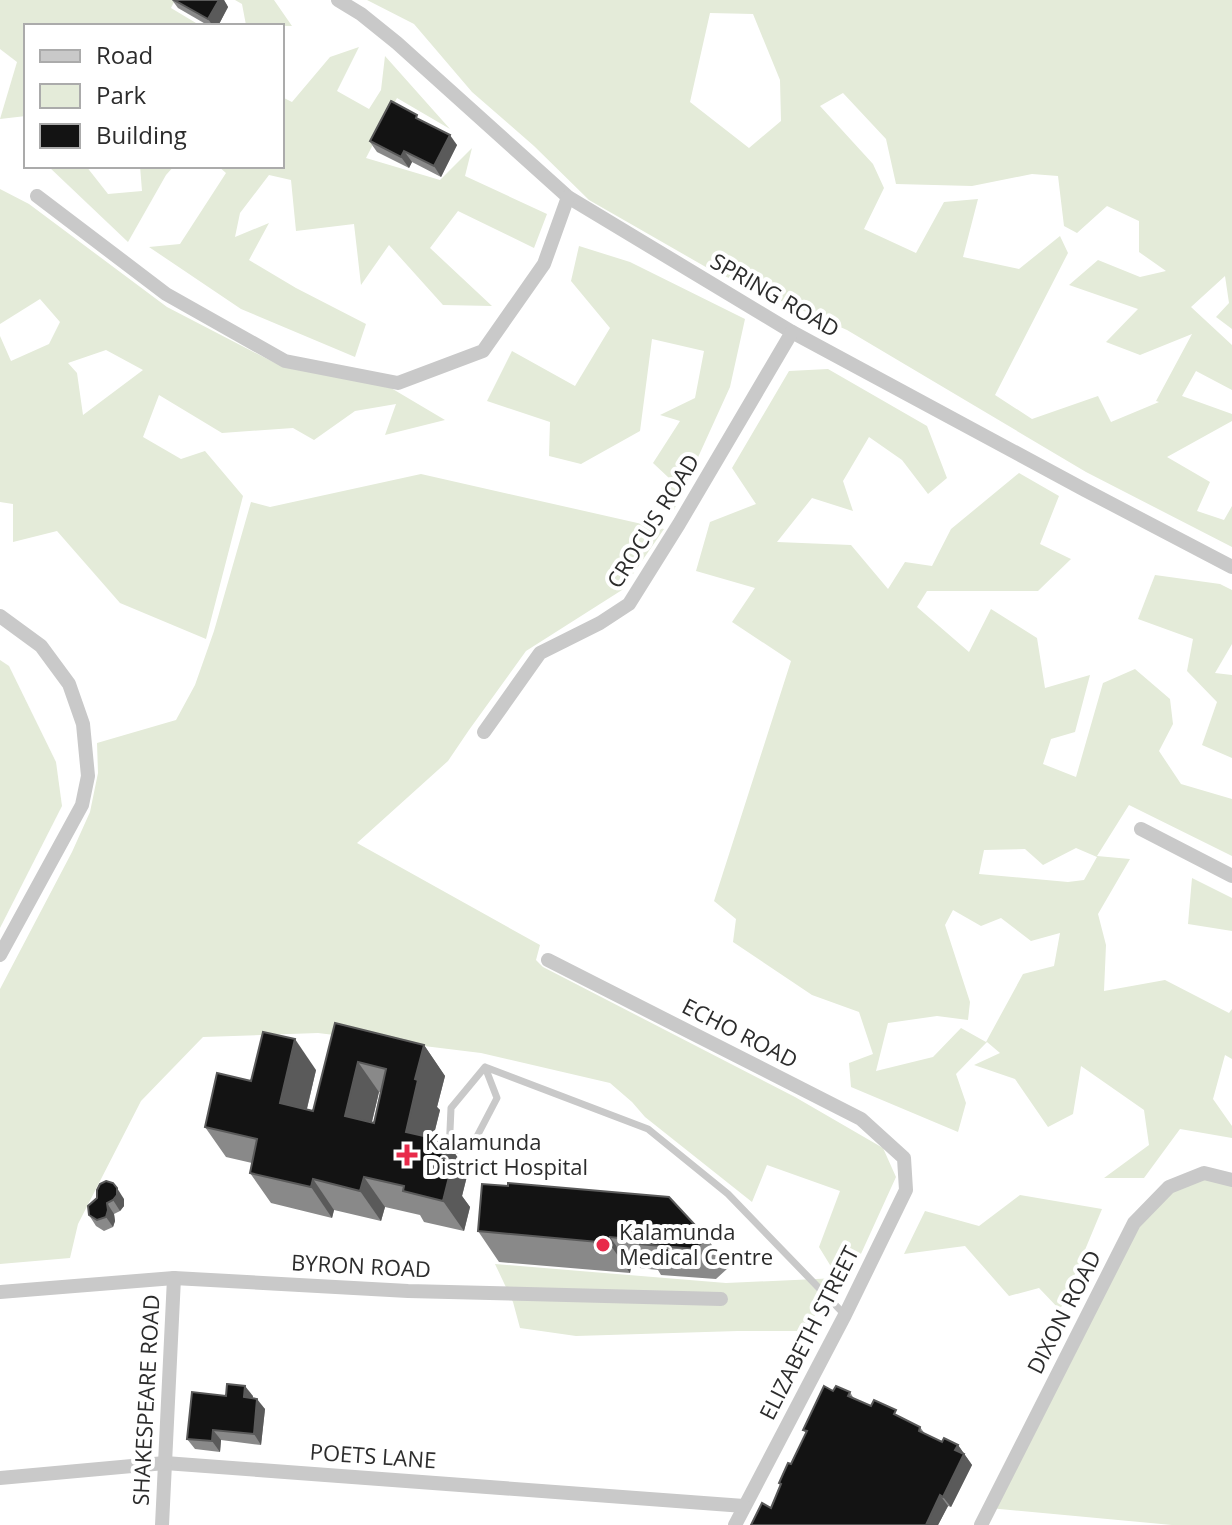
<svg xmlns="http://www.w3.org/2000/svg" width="1232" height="1525" font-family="'Open Sans',sans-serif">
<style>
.green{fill:#e4ebd9;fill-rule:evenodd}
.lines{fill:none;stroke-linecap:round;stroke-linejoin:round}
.lane{stroke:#c9c9c9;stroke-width:7}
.street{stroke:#c9c9c9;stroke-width:14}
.wall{fill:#898989;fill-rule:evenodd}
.shaded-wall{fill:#5a5a5a}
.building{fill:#131313;stroke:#5a5a5a;stroke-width:2;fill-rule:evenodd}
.poi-dot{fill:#e82a4a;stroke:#fff;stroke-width:3}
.labels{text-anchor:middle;stroke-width:8;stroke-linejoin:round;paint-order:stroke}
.street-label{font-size:22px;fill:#2c2c2c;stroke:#fff}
.poi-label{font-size:22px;fill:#2c2c2c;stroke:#fff;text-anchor:start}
</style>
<rect width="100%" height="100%" fill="#fff"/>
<g class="green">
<path d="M0,0H175L171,8L201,26H26V116L0,119L17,62L0,49Z"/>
<path d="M235,0H274L292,26L246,25L242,4Z"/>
<path d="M367,0H1232V329L1216,317L1229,303L1225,276L1191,307L1232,345V390L1196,371L1182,396L1232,414V421L1167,457L1210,482L1197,511L1224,520L1232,506V547L1086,472L847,330L711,270L589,200L534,146L472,92L414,24ZM710,13L753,14L780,80L781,121L749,148L690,102ZM843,93L886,139L896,184L972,186L1032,174L1058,176L1064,226L1077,233L1107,206L1139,221V252L1166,271L1140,277L1098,260L1069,285L1138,309L1106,342L1140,355L1192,334L1156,401L1159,402L1111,422L1098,396L1032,419L995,395L1068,253L1060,236L1019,269L963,257L978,199L944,202L916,253L864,229L884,188L873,164L820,106Z"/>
<path d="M359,47L337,91L369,109L381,90L385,56L450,129L397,98L366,158L440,180L472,148L465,176L547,214L534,248L458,211L430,248L492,306L443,305L389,245L361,285L354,224L296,231L291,180L269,175L240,213L235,237L269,223L249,260L296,288L366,324L355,357L241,309L149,247L180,244L226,173L218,166H282V97L292,102L330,57Z"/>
<path d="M48,166H86L108,194L142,191L140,166H174L166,175L128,242Z"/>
<path d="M0,189L29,204L167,307L275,363L391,388L445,420L385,435L396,404L355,411L314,440L293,428L222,433L159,395L143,437L181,459L205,451L243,496L206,639L120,603L57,531L13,542V504L0,502V336L11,361L49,344L60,322L40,299L0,324ZM106,350L143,370L83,415L77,373L68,363Z"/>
<path d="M579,246L630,262L745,319L730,387L674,510L655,504L669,478L653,463L680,421L660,415L695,398L704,351L652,339L640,431L581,464L549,456L550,422L487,401L512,351L575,386L610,328L571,281Z"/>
<path d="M828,369L927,426L947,478L928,494L902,460L869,437L843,481L853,511L812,498L777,542L851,545L888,589L905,562L932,566L951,529L1019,473L1059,496L1040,544L1071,559L1038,591H927L917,607L969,652L991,609L1037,638L1045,688L1090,675L1075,732L1051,739L1043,764L1076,777L1103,683L1135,669L1170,699L1173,724L1159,751L1181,784L1232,799V856L1129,805L1097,856L1130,859L1098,914L1106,945L1104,991L1165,980L1229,1013L1232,1009V1059L1225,1055L1213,1099L1232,1126V1138L1180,1129L1144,1178H1104L1149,1145L1144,1110L1081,1066L1073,1114L1048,1127L1015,1079L974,1065L1000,1053L987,1042L956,1074L966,1103L958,1132L851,1087L849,1063L873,1054L859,1012L812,995L733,942L736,919L714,901L791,661L732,622L755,588L696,571L710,522L756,504L732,468L789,371ZM1076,848L1097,857L1084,880L1068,882L979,874L984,850L1025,849L1043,865ZM953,910L981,926L1001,918L1031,941L1060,933L1054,966L1023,974L986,1042L961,1028L933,1057L876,1071L888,1023L937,1016L968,1020L970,1002L945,925Z"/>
<path d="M421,474L664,529L622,590L526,651L469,730L448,761L357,843L540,945L536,960L543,967L795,1097L883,1148L896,1177L860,1256L803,1331H738L576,1336L520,1328L513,1302L495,1264L726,1283L838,1278L819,1247L840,1191L767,1165L752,1202L645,1117L632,1102L610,1083L481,1053L318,1033L203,1037L141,1101L78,1224L70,1258L0,1264V989L72,852L90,812L98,773L97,743L176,720L195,685L214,631L251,502L270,507Z"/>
<path d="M1155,575L1220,584L1232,590V644L1215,673L1232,675V758L1202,745L1217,702L1187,671L1193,639L1138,619Z"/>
<path d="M0,660L9,666L56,762L62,806L0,928Z"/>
<path d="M1192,878L1232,898V931L1188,924Z"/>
<path d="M1204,1173L1232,1180V1525H1172L989,1508L1134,1223L1169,1187Z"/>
<path d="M1020,1195L1102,1209L1060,1310L1039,1288L1009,1296L965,1246L904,1254L925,1211L979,1226Z"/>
</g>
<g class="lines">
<path class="lane" d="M485,1067L497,1098L473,1144L449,1153L451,1108L485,1067L648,1129L728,1194L845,1315"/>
<g class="street">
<path d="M338,0L361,14L397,43L568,197L792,332L1085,490L1232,567"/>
<path d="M37,196L166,294L285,361L398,383L483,351L544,264L568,197"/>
<path d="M0,616L41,646L69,684L83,724L88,776L82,805L0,955"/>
<path d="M484,732L540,653L600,623L629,604L679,524L792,332"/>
<path d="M1141,829L1232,876"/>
<path d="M548,960L861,1119L904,1158L906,1190L845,1315L735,1525"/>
<path d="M0,1292L174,1278L408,1291L721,1299"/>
<path d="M0,1478L165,1463L744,1506"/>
<path d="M162,1525L174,1278"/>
<path d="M981,1525L1134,1223L1169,1187L1204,1173L1232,1180"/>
</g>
</g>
<g class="wall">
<path d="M172,0H224L228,7L218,26H209L178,8Z"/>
<path d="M422,121L457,145L441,177L412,162L409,168L377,152L370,142Z"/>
<path d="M335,1023L424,1045L445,1076L437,1107L440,1110L433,1138L446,1141L468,1172L462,1196L470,1207L464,1231L424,1222L420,1215L385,1207L381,1221L334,1210L332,1218L271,1203L250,1173L252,1163L226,1157L205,1127L251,1081L316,1070L307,1109L313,1111ZM379,1092L381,1093L374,1123L372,1122Z"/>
<path d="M97,1198L124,1199V1206L120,1211L114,1214L115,1221L113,1227L104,1231L96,1226L89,1215Z"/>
<path d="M478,1231L707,1238L728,1268L716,1279L661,1275L658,1270L631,1267L630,1273L499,1262Z"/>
<path d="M833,1391L850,1392L854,1399L871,1406L901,1417L920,1427L925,1434L942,1442L958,1445L972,1465L951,1507L948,1506L938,1525H751L771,1508L781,1486L779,1483L791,1464L806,1433L803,1430Z"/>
<path d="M226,1396H253L252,1398L265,1409L261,1445L221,1440L220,1452L195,1449L187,1439Z"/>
</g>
<g class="shaded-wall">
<path d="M219,0H224L228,7L218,26H213L208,19Z"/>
<path d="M450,135L457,145L441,177L434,166Z"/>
<path d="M404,151L412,162L409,168L401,157Z"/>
<path d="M295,1039L316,1070L301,1133L280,1103Z"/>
<path d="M424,1045L445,1076L437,1107L440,1110L427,1162L406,1132L415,1079Z"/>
<path d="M358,1062L379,1092L366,1146L345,1116Z"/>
<path d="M446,1141L468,1172L462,1196L470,1207L464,1231L443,1201L438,1174Z"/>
<path d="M364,1177L385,1207L381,1221L360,1191Z"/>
<path d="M313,1179L334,1210L332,1218L311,1187Z"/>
<path d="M117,1188L124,1199V1206L120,1211L113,1200Z"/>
<path d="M107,1203L114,1214L115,1221L113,1227L106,1217Z"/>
<path d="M610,1237L631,1267L630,1273L609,1243Z"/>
<path d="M245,1386L253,1396L251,1408L244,1397Z"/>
<path d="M257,1399L265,1409L261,1445L254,1434Z"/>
<path d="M213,1430L221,1440L220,1452L212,1441Z"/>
<path d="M958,1445L972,1465L951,1507L943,1497L955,1450Z"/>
<path d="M940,1495L948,1506L938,1525H926Z"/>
</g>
<g class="building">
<path d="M174,0H219L208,19Z"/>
<path d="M391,101L417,115L416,118L450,135L434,166L404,151L401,157L370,141Z"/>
<path d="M335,1023L424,1045L415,1079L418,1080L406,1132L446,1141L438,1174L449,1177L443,1201L403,1191L404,1186L364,1177L360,1191L313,1179L311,1187L250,1173L257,1139L205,1127L217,1073L251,1081L263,1032L295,1039L280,1103L313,1111ZM358,1062L386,1069L374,1123L345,1116Z"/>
<path d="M106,1181L113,1183L117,1188V1195L113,1200L107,1203L108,1210L106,1217L97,1220L89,1215L88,1206L97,1198V1190L100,1184Z"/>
<path d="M508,1183L669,1197L707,1238L695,1249L640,1244V1240L610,1237L609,1243L478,1231L482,1184L508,1186Z"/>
<path d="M227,1384L245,1386L244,1397L257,1399L254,1434L213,1430L212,1441L187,1439L192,1392L226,1396Z"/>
<path d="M824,1386L833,1391L836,1386L850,1392L848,1396L871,1406L874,1400L896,1410L894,1414L920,1427L919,1431L942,1442L944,1438L958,1445L955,1450L964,1454L943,1497L940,1495L926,1525H751L762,1503L771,1508L781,1484L779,1483L788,1463L791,1464L807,1431L803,1430Z"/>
</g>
<g class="poi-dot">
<path d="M403 1143h8v8h8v8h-8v8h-8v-8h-8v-8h8z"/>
<circle cx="603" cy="1245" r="8"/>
</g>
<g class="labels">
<g class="street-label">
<text transform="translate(775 295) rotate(30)" y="8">SPRING ROAD</text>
<text transform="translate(653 521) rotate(-58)" y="8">CROCUS ROAD</text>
<text transform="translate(740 1033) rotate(27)" y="8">ECHO ROAD</text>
<text transform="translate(361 1266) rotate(3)" y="8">BYRON ROAD</text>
<text transform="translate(1064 1312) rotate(-63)" y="8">DIXON ROAD</text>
<text transform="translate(809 1333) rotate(-63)" y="8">ELIZABETH STREET</text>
<text transform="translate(146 1400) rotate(-87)" y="8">SHAKESPEARE ROAD</text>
<text transform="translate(373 1456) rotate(4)" y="8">POETS LANE</text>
</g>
<g class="poi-label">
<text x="425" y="1150">Kalamunda<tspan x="425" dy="25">District Hospital</tspan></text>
<text x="619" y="1240">Kalamunda<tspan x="619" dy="25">Medical Centre</tspan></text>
</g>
</g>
<rect x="24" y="24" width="260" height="144" fill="#ffffff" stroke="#ababab" stroke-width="2"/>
<rect x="40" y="50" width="40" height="12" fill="#c9c9c9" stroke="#ababab" stroke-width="2"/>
<text x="96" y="64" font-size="24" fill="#2c2c2c">Road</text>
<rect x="40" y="84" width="40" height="24" fill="#e4ebd9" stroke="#ababab" stroke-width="2"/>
<text x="96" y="104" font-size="24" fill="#2c2c2c">Park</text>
<rect x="40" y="124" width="40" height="24" fill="#131313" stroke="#ababab" stroke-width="2"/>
<text x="96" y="144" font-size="24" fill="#2c2c2c">Building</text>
</svg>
